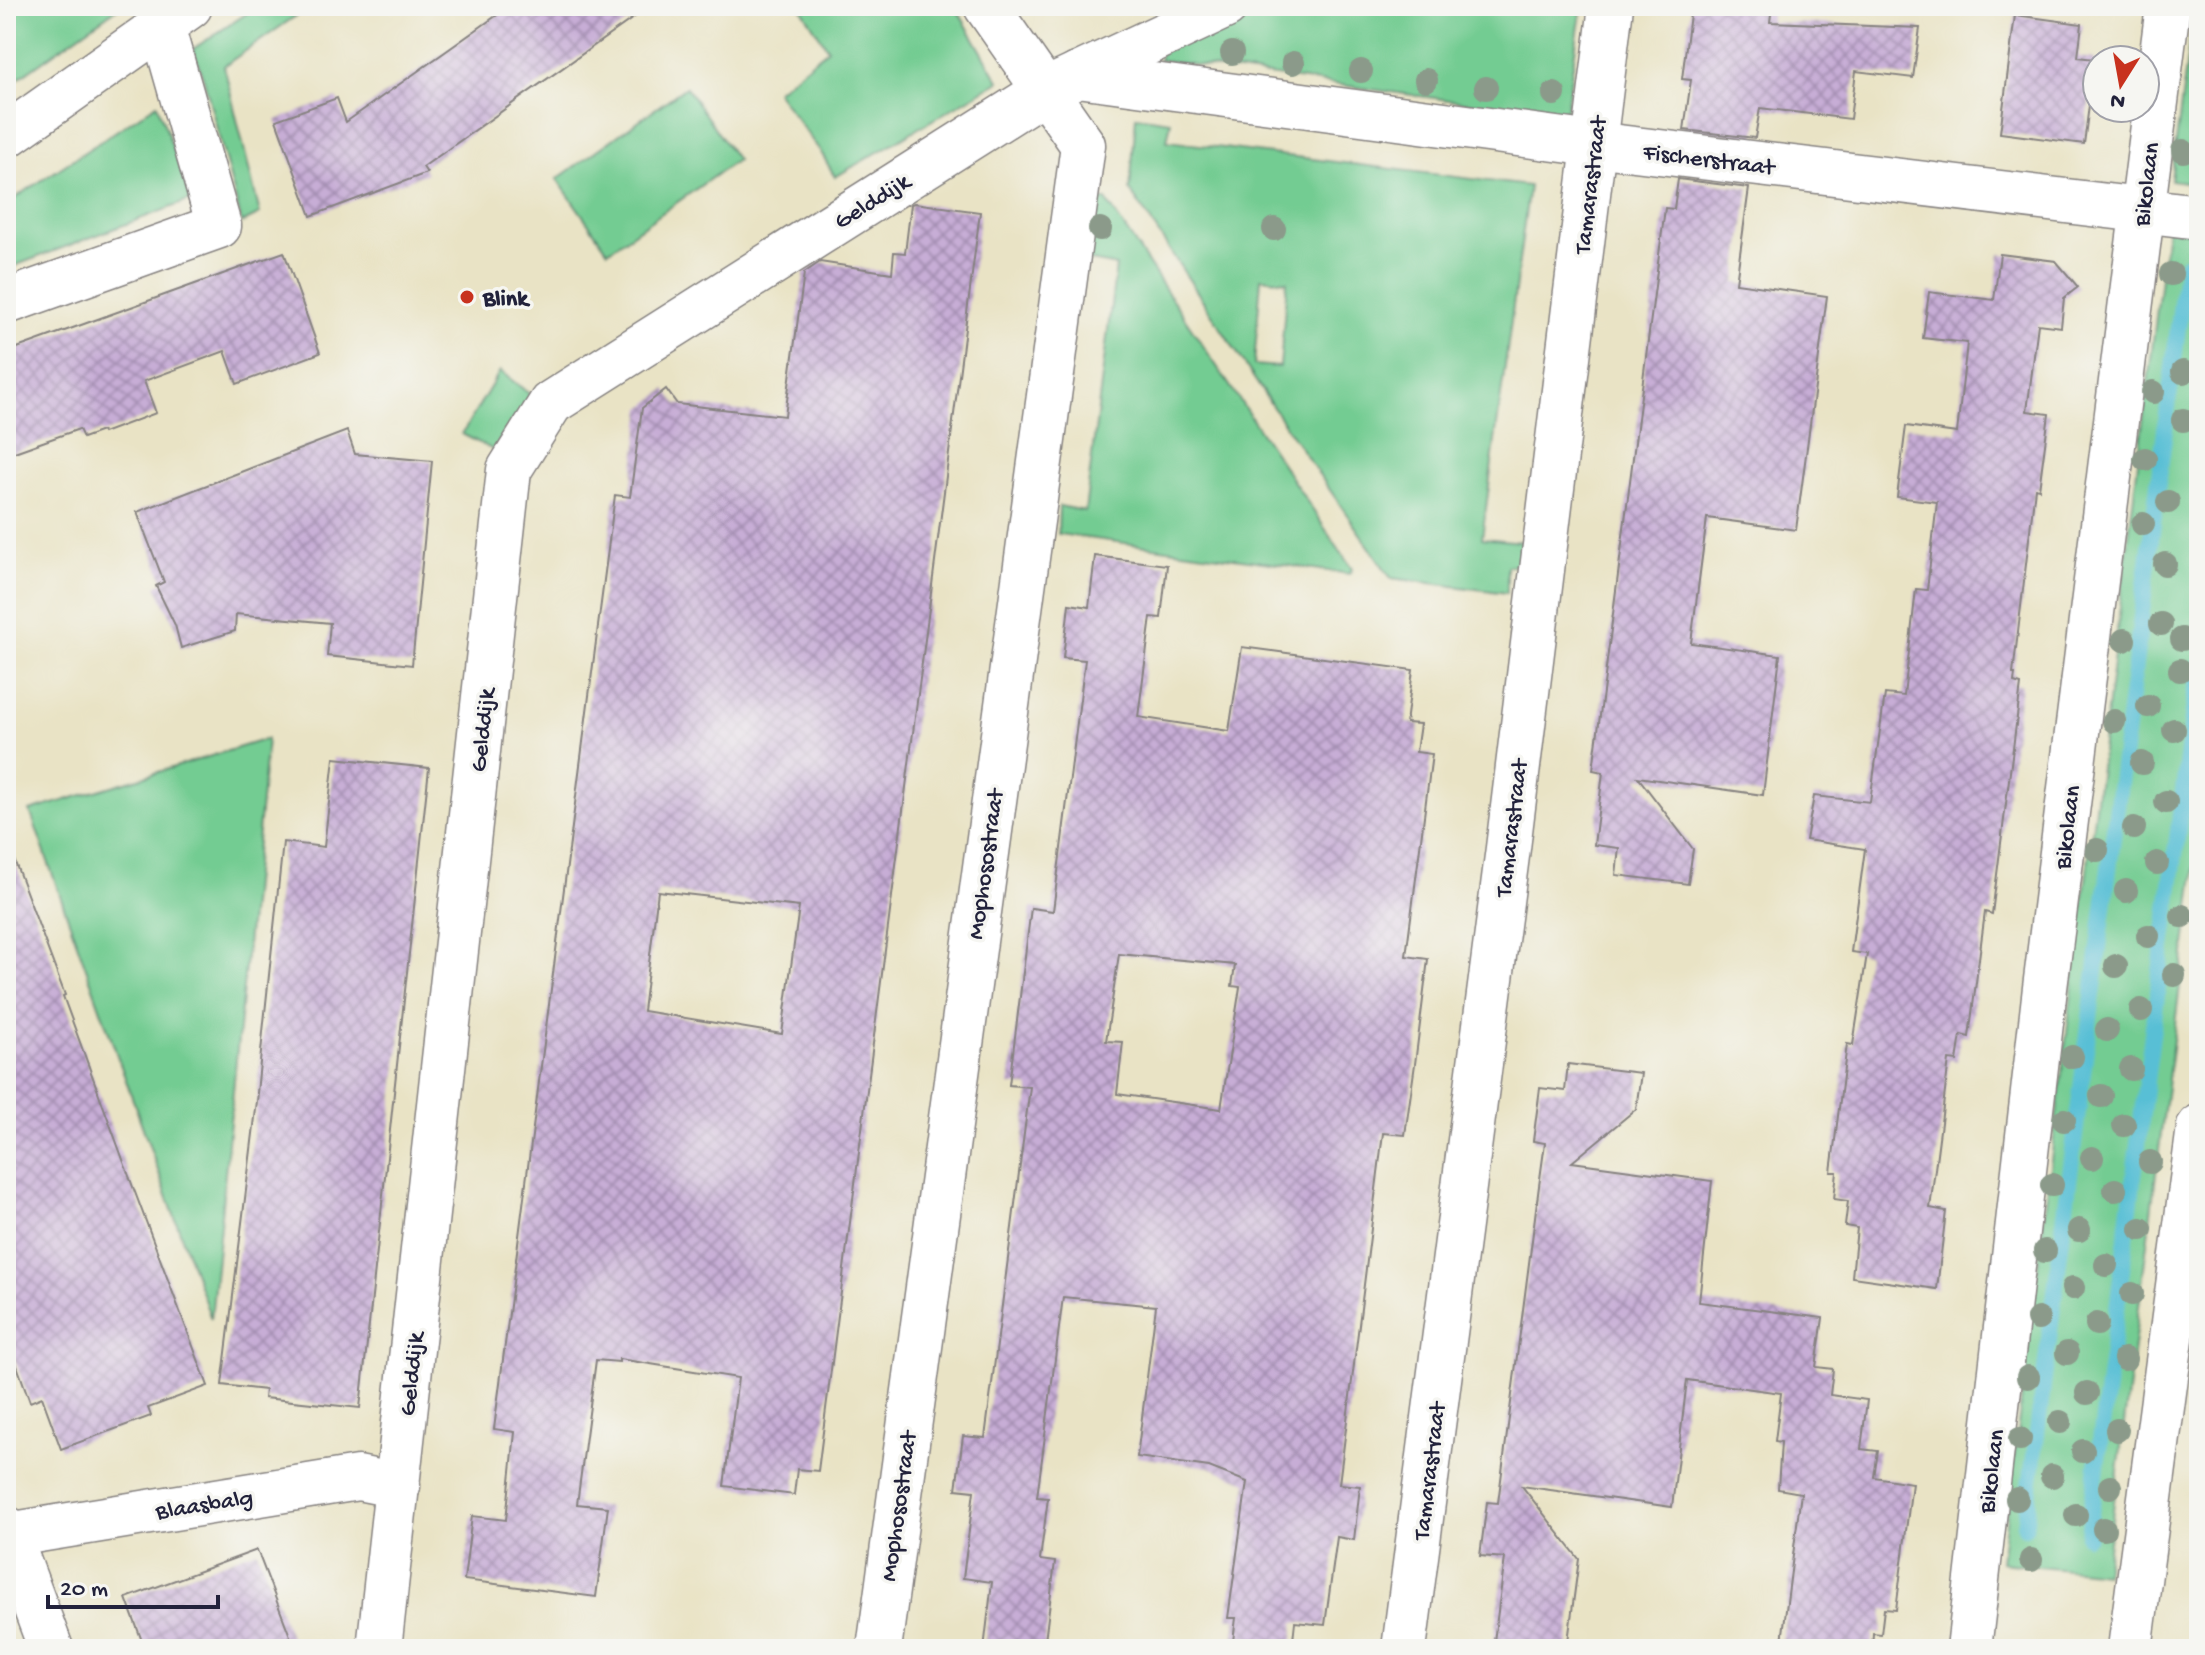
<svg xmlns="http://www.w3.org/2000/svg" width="2205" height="1655" font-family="'Gochi Hand',sans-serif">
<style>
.grass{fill:#73cc92;stroke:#4a7766;stroke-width:2;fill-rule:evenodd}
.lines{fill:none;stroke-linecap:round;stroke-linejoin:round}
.stream{stroke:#58bfd5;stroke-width:16}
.building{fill:url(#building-cross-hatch);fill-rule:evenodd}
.minor-casing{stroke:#868280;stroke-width:47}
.minor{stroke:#fff;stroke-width:44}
.tree{fill:#8b9a8a}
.poi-dot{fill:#c8321e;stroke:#f6f6f2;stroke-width:3}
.labels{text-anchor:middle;stroke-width:7;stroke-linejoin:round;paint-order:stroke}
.street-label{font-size:24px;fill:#22223b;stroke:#f6f6f2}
.poi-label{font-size:24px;font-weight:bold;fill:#22223b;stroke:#f6f6f2;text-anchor:start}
</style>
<defs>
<pattern id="building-cross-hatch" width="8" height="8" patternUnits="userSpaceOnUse" patternTransform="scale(2)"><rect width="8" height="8" fill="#c7add6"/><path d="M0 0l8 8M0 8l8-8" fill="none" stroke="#a18caf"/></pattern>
</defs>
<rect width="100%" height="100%" fill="#f6f6f2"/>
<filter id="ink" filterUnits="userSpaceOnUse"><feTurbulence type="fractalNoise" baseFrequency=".0125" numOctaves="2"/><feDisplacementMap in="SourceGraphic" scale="16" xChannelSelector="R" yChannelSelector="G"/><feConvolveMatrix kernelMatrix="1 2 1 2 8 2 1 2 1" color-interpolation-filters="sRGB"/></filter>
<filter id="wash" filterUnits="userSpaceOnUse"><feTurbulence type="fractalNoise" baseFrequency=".006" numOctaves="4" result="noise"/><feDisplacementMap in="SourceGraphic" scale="32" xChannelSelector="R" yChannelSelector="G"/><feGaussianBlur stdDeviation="1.8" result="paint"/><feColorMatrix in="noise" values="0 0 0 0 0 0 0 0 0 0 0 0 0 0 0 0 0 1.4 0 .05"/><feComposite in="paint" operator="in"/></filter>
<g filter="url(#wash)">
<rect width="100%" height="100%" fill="#e9e3c5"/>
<g class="grass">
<path d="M6,6H120L6,87Z"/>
<path d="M258,6H310L224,66L260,214L242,223L204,80L193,49Z"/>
<path d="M800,6H955L999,81L835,177L822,154L776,91L828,49Z"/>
<path d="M1275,6H1582L1565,116L1159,60L1163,44Z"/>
<path d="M2194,6H2199V184L2171,180Z"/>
<path d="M686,87L737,160L608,251L557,179Z"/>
<path d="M157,104L191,200L6,269V204Z"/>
<path d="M1136,116L1171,121L1167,141L1529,186L1482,538L1522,542L1518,564L1507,566V593L1391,578L1282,421L1130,190ZM1261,278L1287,281L1280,367L1254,365Z"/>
<path d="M1083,199L1106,200L1352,569L1350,574L1058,534L1059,506L1085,511L1116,266L1077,258Z"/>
<path d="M2167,229L2199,233V836L2105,1573L2001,1562Z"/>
<path d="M500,371L531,395L493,450L462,434Z"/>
<path d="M267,739L211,1319L30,811Z"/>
</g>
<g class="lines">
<g class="stream">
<path d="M2025,1527L2186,265"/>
<path d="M2088,1536L2199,666"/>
</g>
</g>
<g id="blocks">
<g class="building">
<path d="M510,6H650L423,167L427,173L311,216L276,120L337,98L346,122Z"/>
<path d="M1691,6H1772L1770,22L1920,28L1913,78L1856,71L1850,119L1760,108L1755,138L1684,130L1691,80L1682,79Z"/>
<path d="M2015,15L2082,24L2078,57L2095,59L2084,144L2000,133Z"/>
<path d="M1678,179L1749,188L1736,283L1827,296L1796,530L1707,518L1691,643L1780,655L1763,795L1638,777L1693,849L1688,884L1616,875L1619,848L1594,845L1603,772L1593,770L1665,208L1674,209Z"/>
<path d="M914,203L980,212L818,1471L797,1469L794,1495L724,1486L738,1378L619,1359V1362L596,1360L577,1504L608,1507L596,1597L464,1580L472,1516L506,1520L515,1432L494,1429L615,495L630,497L642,408L666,389L677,404L785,416L804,273L820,262L892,273L894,252L905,253L911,204ZM658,891L799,907L782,1034L643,1011Z"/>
<path d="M284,252L320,353L237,384L225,351L144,381L156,413L103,433L102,431L83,438L79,429L6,455V352Z"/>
<path d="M2000,254L2056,261L2078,287L2064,298L2061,327L2038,324L2027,411L2049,414L2039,489L2035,488L2013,674H2015L2014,683L2021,685L1992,914L1985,912L1969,1037L1961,1035L1957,1061L1949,1060L1930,1208L1946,1211L1937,1289L1852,1277L1857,1228L1845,1226L1848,1201L1834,1199L1837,1172H1831L1847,1044L1853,1045L1867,954L1851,952L1865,849L1806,840L1814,796L1870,802L1885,694L1904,696L1916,589L1927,590L1937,502L1897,497L1906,426L1957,433L1967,343L1923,338L1929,292L1994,300Z"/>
<path d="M347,431L355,454L432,461L412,665L327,656L330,623L236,614L235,631L181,648L175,625L156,586L164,582L137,512Z"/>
<path d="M1095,556L1167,565L1161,618L1151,617L1138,717L1229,731L1242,647L1413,670L1406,723L1420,724L1416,752L1432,754L1406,956L1428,959L1415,1064L1405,1135L1383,1133L1339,1484L1360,1486L1354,1540L1337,1537L1325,1625L1295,1622L1292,1649H1232L1236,1618H1228L1247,1482L1209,1467L1137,1457L1156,1306L1063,1297L1037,1497L1048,1498L1040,1560L1055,1562L1044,1649H984L992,1582L963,1578L974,1491L956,1489L963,1436L985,1438L1030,1087L1009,1085L1031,908L1053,911L1085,660L1063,658L1069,604L1089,607ZM1119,954L1235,965L1232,986L1240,987L1221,1109L1117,1094L1123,1042L1106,1041Z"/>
<path d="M334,758L429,768L360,1408L264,1398L265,1390L222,1385L258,1093H257L263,1032L283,842L324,847Z"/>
<path d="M10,849L65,995L63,996L133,1187L208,1386L148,1408L151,1416L61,1449L42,1397L30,1402L6,1335V850Z"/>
<path d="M1568,1064L1641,1073L1636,1109L1572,1162L1712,1181L1699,1302L1823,1318L1816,1367L1833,1369L1830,1395L1867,1400L1861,1449L1878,1451L1874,1477L1912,1483L1896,1610L1884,1609L1881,1634L1873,1633L1872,1649H1781L1801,1493L1778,1489L1781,1442L1775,1441L1781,1393L1687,1380L1672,1507L1522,1486L1579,1559L1567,1649H1493L1505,1558L1480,1556L1487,1502L1498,1503L1539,1186L1545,1143L1533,1141L1540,1088L1565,1091Z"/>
<path d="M257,1550L295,1649H145L126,1598Z"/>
</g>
</g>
</g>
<g filter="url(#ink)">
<use href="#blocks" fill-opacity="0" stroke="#868280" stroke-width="2"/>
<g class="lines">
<defs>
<g id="minor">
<path d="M1078,75L1593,144L2199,217"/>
<path d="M6,136L190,6"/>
<path d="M6,302L219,226L162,26"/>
<path d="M6,1528L51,1649"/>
<path d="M8,1535L358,1478L398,1486"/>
<path d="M379,1649L509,470L551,403L1044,91L1226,6"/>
<path d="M879,1649L1083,145L986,6"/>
<path d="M1404,1649L1508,848L1611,6"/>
<path d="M1969,1649L2045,988L2168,6"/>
<path d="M2130,1649L2199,1127"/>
</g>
</defs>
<use href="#minor" class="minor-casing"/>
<use href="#minor" class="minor"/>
</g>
<g class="tree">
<circle cx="1232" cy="53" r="12"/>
<circle cx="1293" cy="63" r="12"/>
<circle cx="1361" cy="71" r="12"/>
<circle cx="1426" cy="80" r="12"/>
<circle cx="1486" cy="88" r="12"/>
<circle cx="1554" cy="94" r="12"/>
<circle cx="2183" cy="151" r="12"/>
<circle cx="1100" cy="229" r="12"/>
<circle cx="1274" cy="229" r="12"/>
<circle cx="2171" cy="274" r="12"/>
<circle cx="2183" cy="372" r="12"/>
<circle cx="2153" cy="392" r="12"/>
<circle cx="2183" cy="420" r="12"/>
<circle cx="2145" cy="459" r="12"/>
<circle cx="2168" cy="502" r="12"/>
<circle cx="2143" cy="524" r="12"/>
<circle cx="2165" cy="564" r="12"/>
<circle cx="2161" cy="624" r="12"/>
<circle cx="2182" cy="639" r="12"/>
<circle cx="2124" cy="640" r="12"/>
<circle cx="2180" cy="670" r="12"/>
<circle cx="2148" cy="706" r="12"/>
<circle cx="2114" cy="721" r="12"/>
<circle cx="2174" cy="730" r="12"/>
<circle cx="2142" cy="763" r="12"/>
<circle cx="2166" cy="802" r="12"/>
<circle cx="2134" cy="828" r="12"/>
<circle cx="2097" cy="850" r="12"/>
<circle cx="2157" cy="863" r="12"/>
<circle cx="2126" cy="891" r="12"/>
<circle cx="2182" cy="916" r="12"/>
<circle cx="2148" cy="936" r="12"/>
<circle cx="2116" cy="966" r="12"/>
<circle cx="2174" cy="975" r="12"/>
<circle cx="2141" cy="1010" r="12"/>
<circle cx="2107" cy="1030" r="12"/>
<circle cx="2072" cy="1057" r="12"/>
<circle cx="2131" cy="1069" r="12"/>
<circle cx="2101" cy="1096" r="12"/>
<circle cx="2064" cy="1120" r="12"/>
<circle cx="2124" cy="1125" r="12"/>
<circle cx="2092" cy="1158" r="12"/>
<circle cx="2150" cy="1162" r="12"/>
<circle cx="2052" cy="1185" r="12"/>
<circle cx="2115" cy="1190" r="12"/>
<circle cx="2141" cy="1229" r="12"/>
<circle cx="2079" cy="1230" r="12"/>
<circle cx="2045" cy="1251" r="12"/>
<circle cx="2106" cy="1265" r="12"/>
<circle cx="2073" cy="1288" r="12"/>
<circle cx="2132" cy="1294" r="12"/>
<circle cx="2038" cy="1319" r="12"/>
<circle cx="2097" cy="1324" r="12"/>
<circle cx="2067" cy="1353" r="12"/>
<circle cx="2125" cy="1359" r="12"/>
<circle cx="2028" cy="1377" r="12"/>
<circle cx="2087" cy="1393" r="12"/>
<circle cx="2060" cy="1422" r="12"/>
<circle cx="2117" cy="1430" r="12"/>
<circle cx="2020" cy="1439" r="12"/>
<circle cx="2083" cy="1451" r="12"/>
<circle cx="2052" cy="1476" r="12"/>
<circle cx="2110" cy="1487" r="12"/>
<circle cx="2017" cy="1499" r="12"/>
<circle cx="2076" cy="1515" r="12"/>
<circle cx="2104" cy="1529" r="12"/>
<circle cx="2031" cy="1560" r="12"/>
</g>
</g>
<circle class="poi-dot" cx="467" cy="297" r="8"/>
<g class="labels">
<g class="street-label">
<text transform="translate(1709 158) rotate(7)" y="8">Fischerstraat</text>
<text transform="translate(2145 184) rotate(-83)" y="8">Bikolaan</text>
<text transform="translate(1589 185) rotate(-83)" y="8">Tamarastraat</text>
<text transform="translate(871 200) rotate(-32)" y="8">Gelddijk</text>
<text transform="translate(481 730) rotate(-84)" y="8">Gelddijk</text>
<text transform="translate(2066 827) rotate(-83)" y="8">Bikolaan</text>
<text transform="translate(1510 828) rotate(-83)" y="8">Tamarastraat</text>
<text transform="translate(984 864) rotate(-82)" y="8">Mophosostraat</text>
<text transform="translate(410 1374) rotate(-84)" y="8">Gelddijk</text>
<text transform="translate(1428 1471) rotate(-83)" y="8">Tamarastraat</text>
<text transform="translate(1990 1471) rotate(-83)" y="8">Bikolaan</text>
<text transform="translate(204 1503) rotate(-9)" y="8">Blaasbalg</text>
<text transform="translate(897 1506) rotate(-82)" y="8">Mophosostraat</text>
</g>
<g class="poi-label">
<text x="483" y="305">Blink</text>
</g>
</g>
<rect width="2205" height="1655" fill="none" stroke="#f6f6f2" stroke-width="32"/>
<g transform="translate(2121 84) rotate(191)"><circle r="38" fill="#f6f6f2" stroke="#a1a1a9" stroke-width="2"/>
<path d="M0-6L14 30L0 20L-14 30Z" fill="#c8321e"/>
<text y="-12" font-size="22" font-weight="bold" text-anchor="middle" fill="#22223b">N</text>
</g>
<path d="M48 1595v12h170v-12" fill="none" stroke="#22223b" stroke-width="4"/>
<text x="60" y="1595" font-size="24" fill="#22223b" stroke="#f6f6f2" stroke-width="6" paint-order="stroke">20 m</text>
</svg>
